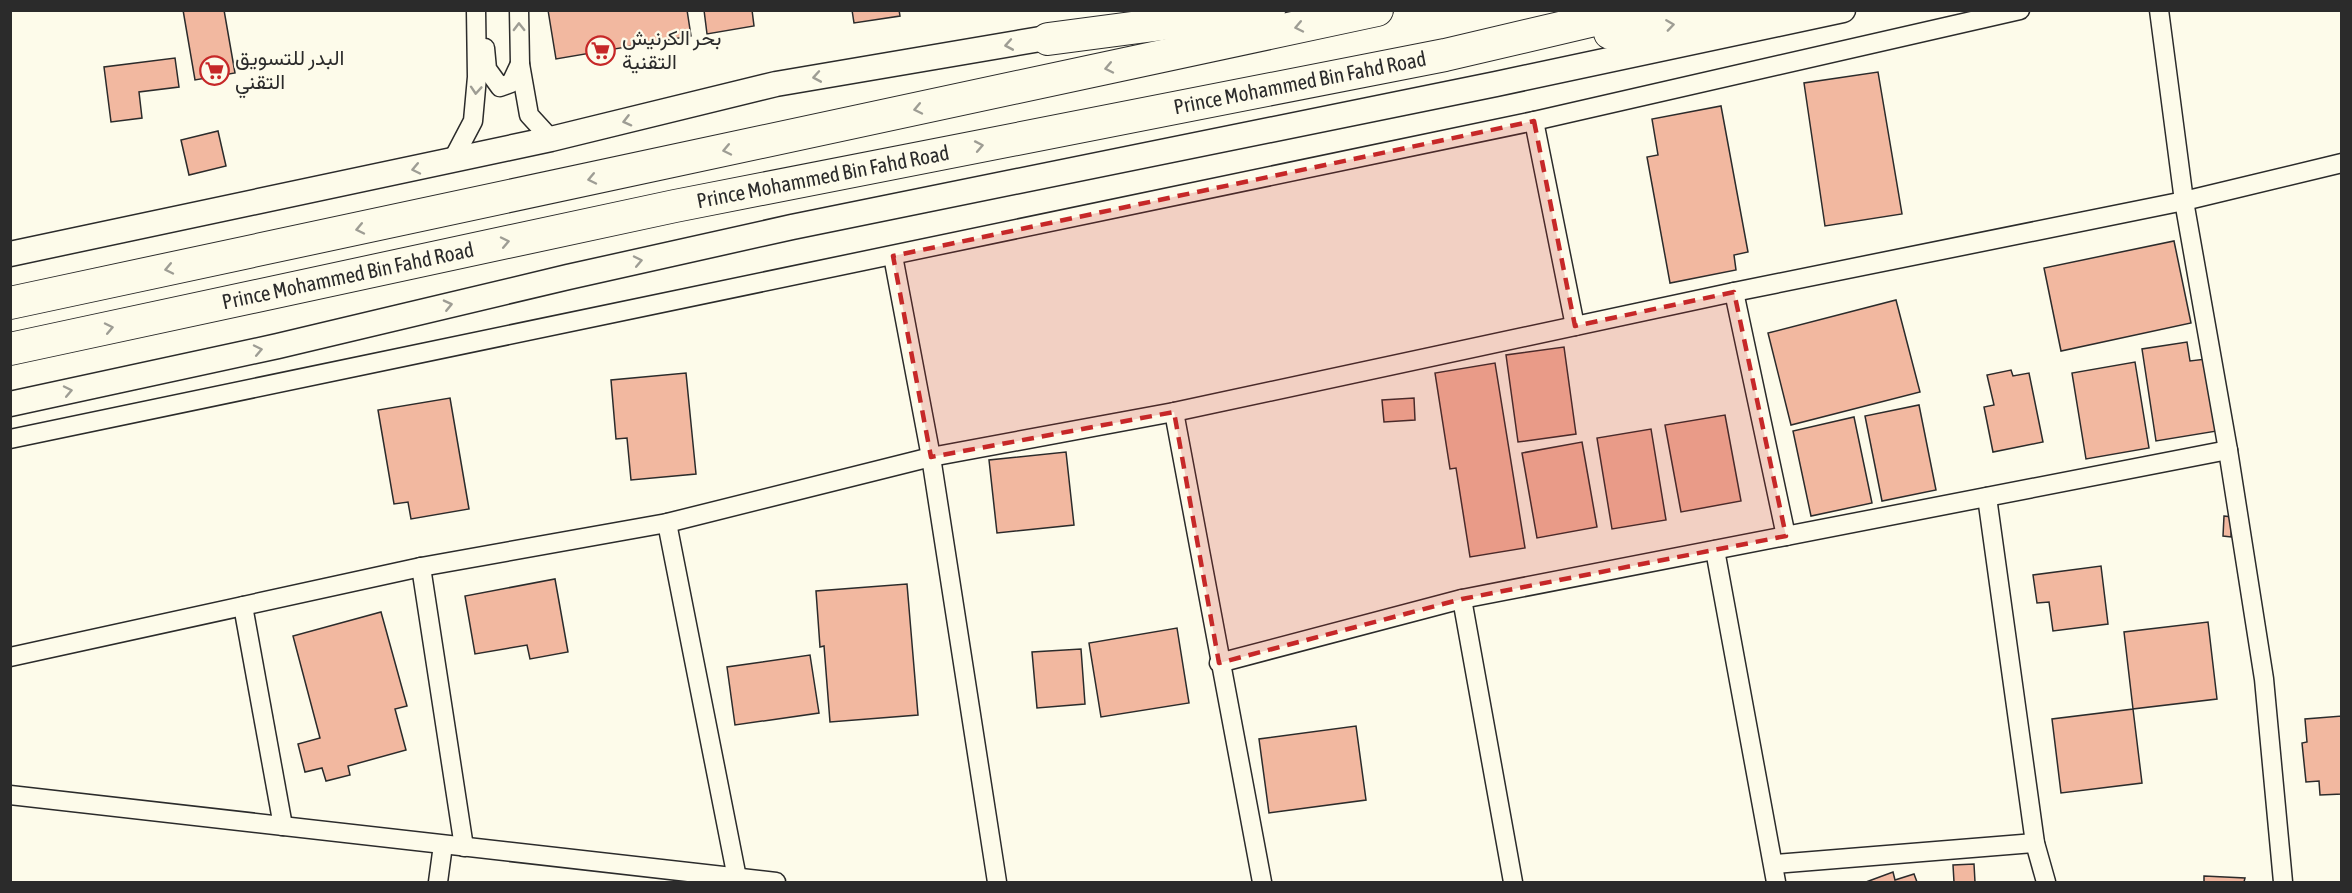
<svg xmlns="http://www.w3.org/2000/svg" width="2352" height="893" font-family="'Asap Condensed',Vazirmatn,sans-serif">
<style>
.building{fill:#f2b8a0;stroke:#2b2b2b;stroke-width:1.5}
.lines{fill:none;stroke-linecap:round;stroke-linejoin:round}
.street-casing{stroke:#2b2b2b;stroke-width:21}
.secondary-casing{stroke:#2b2b2b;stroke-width:27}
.highway-casing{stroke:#2b2b2b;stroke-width:34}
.street{stroke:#fdfbea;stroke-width:18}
.secondary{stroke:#fdfbea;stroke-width:24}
.highway{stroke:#fdfbea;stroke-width:32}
.oneway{stroke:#9e9d94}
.marked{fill:#c62828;fill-opacity:0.2;stroke:#c62828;stroke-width:4.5;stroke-dasharray:12 8;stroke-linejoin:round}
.labels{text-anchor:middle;stroke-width:4.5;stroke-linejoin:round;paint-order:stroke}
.poi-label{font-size:21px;fill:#2b2b2b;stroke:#fdfbea;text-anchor:start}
.street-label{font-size:21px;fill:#2b2b2b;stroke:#fdfbea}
</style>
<rect width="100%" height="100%" fill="#fdfbea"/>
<g class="building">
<path d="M183,10H224L235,73L195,80Z"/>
<path d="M548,10H687L691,36L556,59Z"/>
<path d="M704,10H752L754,26L707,34Z"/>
<path d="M852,10H899L900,16L854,23Z"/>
<path d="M175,58L179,87L139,92L142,118L111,122L104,67Z"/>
<path d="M1878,72L1902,214L1825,226L1804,83Z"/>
<path d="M1721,106L1748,252L1734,255L1736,270L1670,283L1647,157L1658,155L1652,119Z"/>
<path d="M218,131L226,166L189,175L181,140Z"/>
<path d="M2174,241L2191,323L2061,351L2044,268Z"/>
<path d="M1896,300L1920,392L1791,425L1768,333Z"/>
<path d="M2187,342L2190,361L2206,359L2217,431L2156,441L2142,349Z"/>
<path d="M1564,347L1576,434L1518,442L1506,355Z"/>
<path d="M2135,362L2149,448L2086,459L2072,373Z"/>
<path d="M1495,363L1525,548L1470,557L1456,468L1450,469L1435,373Z"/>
<path d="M2011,370L2013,376L2029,373L2043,442L1993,452L1984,407L1994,405L1987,375Z"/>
<path d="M686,373L696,474L631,480L627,438L616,439L611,380Z"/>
<path d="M450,398L469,509L411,519L408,502L394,504L378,410Z"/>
<path d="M1414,398L1415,420L1384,422L1382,400Z"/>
<path d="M1919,405L1936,490L1882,501L1865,416Z"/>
<path d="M1725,415L1741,501L1681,512L1665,425Z"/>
<path d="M1854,417L1872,503L1811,516L1793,431Z"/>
<path d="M1651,429L1666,520L1612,529L1597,438Z"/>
<path d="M1582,442L1597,527L1537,538L1522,453Z"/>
<path d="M1066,452L1074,525L997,533L989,460Z"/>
<path d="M2224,516L2232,517L2231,537L2223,536Z"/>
<path d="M2101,566L2108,624L2053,631L2049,602L2037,603L2033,575Z"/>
<path d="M555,579L568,652L530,659L527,645L475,654L465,596Z"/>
<path d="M907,584L918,715L830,722L824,646L820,647L816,591Z"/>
<path d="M381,612L407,706L395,709L406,750L348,766L350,775L326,781L322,768L305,772L298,744L320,738L293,636Z"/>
<path d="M2208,622L2217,699L2133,709L2142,783L2061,793L2052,719L2133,709L2124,632Z"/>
<path d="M1177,628L1189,703L1101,717L1089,643Z"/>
<path d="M1081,649L1085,704L1037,708L1032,652Z"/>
<path d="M810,655L819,713L735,725L727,667Z"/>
<path d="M2342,716V794L2320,795L2319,781L2306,782L2302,743L2307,742L2305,719Z"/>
<path d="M1356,726L1366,800L1269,813L1259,739Z"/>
<path d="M1974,864L1975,882H1954L1953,865Z"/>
<path d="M1893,872L1895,880L1914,874L1917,882H1866Z"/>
<path d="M2204,876L2245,878L2244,882H2204Z"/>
</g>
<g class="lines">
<defs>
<g id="street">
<path d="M519,10L520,64L529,115L551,139"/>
<path d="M2159,10L2184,201L2228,450L2264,679L2283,882"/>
<path d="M485,48L487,69L500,87L511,83L520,64"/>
<path d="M1534,121L1575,326"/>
<path d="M452,161L473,121L477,77L476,10"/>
<path d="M893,256L931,457L997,882"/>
<path d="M1734,292L1786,536"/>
<path d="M1174,412L1262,882"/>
<path d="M10,439L1534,121L2020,10"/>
<path d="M1987,497L2035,843L2046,882"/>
<path d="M667,523L737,878"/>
<path d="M1715,550L1776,882"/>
<path d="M421,567L464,847"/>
<path d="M1462,599L1513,882"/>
<path d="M243,606L283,826"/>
<path d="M10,657L421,567L667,523L931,457L1174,412L1734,292L2184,201L2342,163"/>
<path d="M1219,663L1462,599L2228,450"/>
<path d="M10,795L776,882"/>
<path d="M1775,864L2035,843"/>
<path d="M438,882L443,845"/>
</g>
<g id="secondary">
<path d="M10,254L551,139L776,84L1064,35"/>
<path d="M10,404L278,346L568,277L792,227L1496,84L1843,10"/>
</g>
<g id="highway">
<path d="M1610,33L1777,10"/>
<path d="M1048,39L1269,10"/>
<path d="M10,303L1377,10"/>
<path d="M10,349L675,206L1445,55L1637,10"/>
</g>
</defs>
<use href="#street" class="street-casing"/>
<use href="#secondary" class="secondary-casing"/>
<use href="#highway" class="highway-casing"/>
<use href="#street" class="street"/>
<use href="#secondary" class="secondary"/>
<use href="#highway" class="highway"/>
</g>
<defs><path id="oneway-chevron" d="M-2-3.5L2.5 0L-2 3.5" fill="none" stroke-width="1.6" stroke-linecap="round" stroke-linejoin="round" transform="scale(1.5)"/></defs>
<g class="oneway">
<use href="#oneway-chevron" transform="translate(1670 25) rotate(-8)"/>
<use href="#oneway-chevron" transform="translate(519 27) rotate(-91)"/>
<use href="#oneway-chevron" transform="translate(1299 27) rotate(168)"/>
<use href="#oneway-chevron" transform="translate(1009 45) rotate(170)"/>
<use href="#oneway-chevron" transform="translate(1109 68) rotate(168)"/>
<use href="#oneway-chevron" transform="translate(817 77) rotate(170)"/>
<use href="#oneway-chevron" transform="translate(476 90) rotate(94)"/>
<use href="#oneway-chevron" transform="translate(918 109) rotate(168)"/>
<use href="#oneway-chevron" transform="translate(627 121) rotate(166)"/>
<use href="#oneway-chevron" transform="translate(979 146) rotate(-11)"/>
<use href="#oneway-chevron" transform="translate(727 150) rotate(168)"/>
<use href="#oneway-chevron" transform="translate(416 169) rotate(168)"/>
<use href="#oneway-chevron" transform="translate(592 179) rotate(168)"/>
<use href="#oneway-chevron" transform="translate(360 229) rotate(168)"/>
<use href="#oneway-chevron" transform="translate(505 242) rotate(-12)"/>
<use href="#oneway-chevron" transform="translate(638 261) rotate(-12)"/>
<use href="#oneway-chevron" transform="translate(169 269) rotate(168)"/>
<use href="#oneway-chevron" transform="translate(448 305) rotate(-13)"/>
<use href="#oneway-chevron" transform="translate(109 328) rotate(-12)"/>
<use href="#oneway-chevron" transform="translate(258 350) rotate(-12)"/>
<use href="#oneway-chevron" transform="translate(68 391) rotate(-12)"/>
</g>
<path class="marked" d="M1534,121L1575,326L1734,292L1786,536L1462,599L1219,663L1174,412L931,457L893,256Z"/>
<defs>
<symbol id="supermarket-ring" viewBox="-11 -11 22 22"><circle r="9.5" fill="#fdfbea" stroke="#c62828" stroke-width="1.5"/><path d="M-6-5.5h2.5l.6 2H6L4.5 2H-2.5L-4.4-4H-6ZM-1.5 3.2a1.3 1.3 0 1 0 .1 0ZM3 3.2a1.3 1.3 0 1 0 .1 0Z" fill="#c62828"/></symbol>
</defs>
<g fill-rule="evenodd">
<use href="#supermarket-ring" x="584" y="34" width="33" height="33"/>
<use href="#supermarket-ring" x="198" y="54" width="33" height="33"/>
</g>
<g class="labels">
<g class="poi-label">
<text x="622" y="45">بحر الكرنيش<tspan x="622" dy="24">التقنية</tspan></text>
<text x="235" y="65">البدر للتسويق<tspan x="235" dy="24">التقني</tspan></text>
</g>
<g class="street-label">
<text transform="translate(1300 83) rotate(-11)" y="7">Prince Mohammed Bin Fahd Road</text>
<text transform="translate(823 177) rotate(-11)" y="7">Prince Mohammed Bin Fahd Road</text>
<text transform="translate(348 276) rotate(-12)" y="7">Prince Mohammed Bin Fahd Road</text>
</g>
</g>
<rect width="2352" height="893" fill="none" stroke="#2b2b2b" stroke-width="24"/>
</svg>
